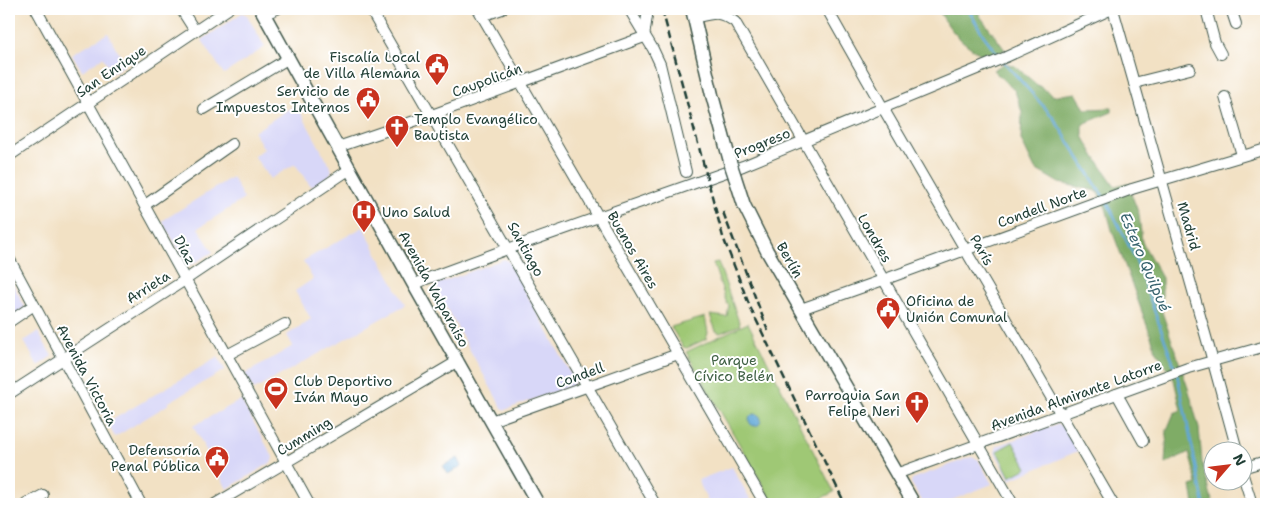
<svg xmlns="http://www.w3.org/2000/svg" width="1275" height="513" font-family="'Shantell Sans',sans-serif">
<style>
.built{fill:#d8d7f8}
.green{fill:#9fc875;stroke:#5f8254}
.forest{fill:#7fac66;stroke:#4f744d}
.water{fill:#60a7d7;stroke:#407286}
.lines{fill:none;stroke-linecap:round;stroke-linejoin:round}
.stream{stroke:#60a7d7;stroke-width:2.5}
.minor-casing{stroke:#3f564a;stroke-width:12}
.major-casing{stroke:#3f564a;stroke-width:15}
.minor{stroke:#fff;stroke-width:10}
.major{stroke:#fff;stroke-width:12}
.rail{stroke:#1f3d34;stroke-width:2.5;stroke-dasharray:8 4;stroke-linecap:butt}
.major-bridge-casing{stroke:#3f564a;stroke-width:15;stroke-linecap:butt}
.major-bridge{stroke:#fff;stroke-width:12}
.labels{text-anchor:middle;stroke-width:4;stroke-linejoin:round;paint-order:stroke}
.poi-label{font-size:14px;fill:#1f3d34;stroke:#fff;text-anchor:end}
.street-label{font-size:14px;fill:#1f3d34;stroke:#fff}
.park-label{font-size:14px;fill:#3f6044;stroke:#fff}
.water-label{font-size:15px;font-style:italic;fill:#36626d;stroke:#fff}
</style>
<rect width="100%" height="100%" fill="#fff"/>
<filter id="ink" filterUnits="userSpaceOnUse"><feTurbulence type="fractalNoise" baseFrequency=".02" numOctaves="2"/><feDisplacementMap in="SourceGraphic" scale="10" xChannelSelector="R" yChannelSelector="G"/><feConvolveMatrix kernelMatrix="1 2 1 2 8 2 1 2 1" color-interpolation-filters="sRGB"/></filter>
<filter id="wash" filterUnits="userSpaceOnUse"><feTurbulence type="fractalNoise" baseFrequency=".0096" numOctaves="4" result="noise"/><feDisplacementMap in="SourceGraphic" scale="20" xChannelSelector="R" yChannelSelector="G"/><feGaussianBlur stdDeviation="1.12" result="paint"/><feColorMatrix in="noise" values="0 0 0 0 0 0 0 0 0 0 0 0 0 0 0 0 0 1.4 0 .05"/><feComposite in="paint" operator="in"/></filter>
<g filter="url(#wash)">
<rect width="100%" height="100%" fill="#f2e1c4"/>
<g class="built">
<path d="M242,13L247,15L265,47L224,74L202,40Z"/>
<path d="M108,33L125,65L112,73L103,57L82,71L72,54Z"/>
<path d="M296,104L332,170L330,175L311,187L295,164L270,179L254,156L264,149L254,132Z"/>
<path d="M232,177L244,199L198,228L213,252L191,265L187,264L162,221Z"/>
<path d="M363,227L405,305L254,390L245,374L293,346L287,335L311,319L295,291L313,279L303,261Z"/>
<path d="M504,259L509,262L575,381L573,385L505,410L502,408L436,289L437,284Z"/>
<path d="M9,277L25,307L9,318Z"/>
<path d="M38,332L52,356L38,366L24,341Z"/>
<path d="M218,357L225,370L169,402V404L115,437L107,423Z"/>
<path d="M241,400L273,457L272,462L227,489L193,426Z"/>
<path d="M1057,424L1064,427L1078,451L1010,480L995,452L997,446Z"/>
<path d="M971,457L978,459L992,484L942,504H924L911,483L912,479Z"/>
<path d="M732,467L753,504H709L698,480Z"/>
</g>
<g class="green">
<path d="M718,262L740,325L720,333L716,331L710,315L727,317L729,305L727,304L713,263Z"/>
<path d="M705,317L708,333L706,339L687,348L683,347L671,327Z"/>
<path d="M748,323L834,492L809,504H774L686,352Z"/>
<path d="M1013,442L1027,468L1010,477L997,451Z"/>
</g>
<g class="forest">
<path d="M938,9H977L980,16L1005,50L987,58C962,43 952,34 938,9Z"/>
<path d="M1005,63L1015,66L1036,84L1054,96L1076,93L1085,109L1112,108V112L1083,124V136L1095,157L1115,186L1127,183L1139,214L1142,242L1162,278V312L1189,391L1199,428L1202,462L1213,504H1194L1191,486L1197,484L1189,452L1165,464L1167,430L1174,413L1181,410L1174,380L1156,350L1112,230L1106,208L1097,191L1059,183L1035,169L1021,140L1022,112L1015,91L993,70Z"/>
</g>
<g class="water">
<circle cx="755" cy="420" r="6"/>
<path d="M458,458L462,466L448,474L443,466Z"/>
</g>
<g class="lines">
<g class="stream">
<path d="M968,9L984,36L999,56"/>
<path d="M1004,62L1053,117L1103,196"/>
<path d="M1106,200L1136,260L1175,368"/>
<path d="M1177,374L1204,504"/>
</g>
</g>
</g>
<g filter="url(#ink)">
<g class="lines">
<defs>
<g id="minor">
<path d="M36,9L309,504"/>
<path d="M181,9L195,31"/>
<path d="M370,9L655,504"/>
<path d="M478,9L765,504"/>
<path d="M629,9L653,49L660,64L686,172"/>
<path d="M827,9L883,108L1113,504"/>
<path d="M1113,9L1210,351L1237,450"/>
<path d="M1206,9L1215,43L1221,54"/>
<path d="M1231,9L1236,24"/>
<path d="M264,14L277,9"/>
<path d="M482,16L502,9"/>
<path d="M694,18C714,13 718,10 735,22L1013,504"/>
<path d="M644,37L648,9"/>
<path d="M1134,83L1190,69"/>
<path d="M1225,97L1242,155"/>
<path d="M204,109L289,58"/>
<path d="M338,147L432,115L644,37"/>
<path d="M9,156L228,9"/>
<path d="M145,205L232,144"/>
<path d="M9,258L141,504"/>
<path d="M414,285L426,279L502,251L743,166L1006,57L1112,9"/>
<path d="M801,309L883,280L1132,189L1266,149"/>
<path d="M9,322L34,305"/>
<path d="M227,355L285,324"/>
<path d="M9,394L185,280L350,169"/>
<path d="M1117,394L1143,441"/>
<path d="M491,421L678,354"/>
<path d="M1242,468L1266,461"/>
<path d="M1242,472L1252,504"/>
<path d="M896,474L1188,368L1266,346"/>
<path d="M26,504L43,495"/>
<path d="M215,504L458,361"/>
</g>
<g id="major">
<path d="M261,9L414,285L538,504"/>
<path d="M692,9L712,95L731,165"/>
<path d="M735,177L744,205L767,251L914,504"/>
</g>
</defs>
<use href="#minor" class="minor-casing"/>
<use href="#major" class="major-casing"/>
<use href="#minor" class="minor"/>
<use href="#major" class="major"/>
<g class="rail">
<path d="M662,9L723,237L750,307L845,504"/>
<path d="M723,212L768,331"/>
</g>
<defs>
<path id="major-bridge" d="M731,165L735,177"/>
</defs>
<use href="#major-bridge" class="major-bridge-casing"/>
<use href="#major-bridge" class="major-bridge"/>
</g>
</g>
<defs>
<symbol id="civic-pin" viewBox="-11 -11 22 30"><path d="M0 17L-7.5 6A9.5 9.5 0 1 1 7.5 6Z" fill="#c8321e" stroke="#fff"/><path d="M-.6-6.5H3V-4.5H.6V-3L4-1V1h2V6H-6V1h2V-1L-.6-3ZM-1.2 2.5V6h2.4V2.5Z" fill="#fff"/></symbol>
<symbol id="church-pin" viewBox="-11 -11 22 30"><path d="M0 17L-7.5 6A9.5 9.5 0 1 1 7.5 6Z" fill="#c8321e" stroke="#fff"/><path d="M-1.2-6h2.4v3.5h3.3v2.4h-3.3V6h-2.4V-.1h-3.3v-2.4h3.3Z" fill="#fff"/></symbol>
<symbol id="hospital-pin" viewBox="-11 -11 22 30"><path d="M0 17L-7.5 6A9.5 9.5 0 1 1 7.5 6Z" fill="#c8321e" stroke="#fff"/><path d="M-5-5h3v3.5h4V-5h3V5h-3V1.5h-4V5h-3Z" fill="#fff"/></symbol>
<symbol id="stadium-pin" viewBox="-11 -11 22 30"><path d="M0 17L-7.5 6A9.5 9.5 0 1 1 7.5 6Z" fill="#c8321e" stroke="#fff"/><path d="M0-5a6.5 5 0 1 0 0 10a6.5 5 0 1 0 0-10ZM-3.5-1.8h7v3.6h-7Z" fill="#fff"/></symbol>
</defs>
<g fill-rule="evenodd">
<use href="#civic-pin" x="423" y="51" width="28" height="38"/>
<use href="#civic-pin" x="354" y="85" width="28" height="38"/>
<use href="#church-pin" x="383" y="113" width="28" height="38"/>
<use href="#hospital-pin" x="350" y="198" width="28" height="38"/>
<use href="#civic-pin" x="874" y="295" width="28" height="38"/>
<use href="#stadium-pin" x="262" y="375" width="28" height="38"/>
<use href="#church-pin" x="903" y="389" width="28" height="38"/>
<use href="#civic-pin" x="203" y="444" width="28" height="38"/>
</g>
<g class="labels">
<g class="poi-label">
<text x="420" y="62">Fiscalía Local<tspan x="420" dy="16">de Villa Alemana</tspan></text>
<text x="350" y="96">Servicio de<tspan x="350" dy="16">Impuestos Internos</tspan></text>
<text x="414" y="124" text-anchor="start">Templo Evangélico<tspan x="414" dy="16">Bautista</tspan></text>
<text x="382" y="217" text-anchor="start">Uno Salud</text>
<text x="906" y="306" text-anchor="start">Oficina de<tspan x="906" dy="16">Unión Comunal</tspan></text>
<text x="294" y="386" text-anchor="start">Club Deportivo<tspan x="294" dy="16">Iván Mayo</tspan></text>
<text x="900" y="400">Parroquia San<tspan x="900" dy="16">Felipe Neri</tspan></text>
<text x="200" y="455">Defensoría<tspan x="200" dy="16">Penal Pública</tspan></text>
</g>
<g class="street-label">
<text transform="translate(111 71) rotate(-34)" y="5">San Enrique</text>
<text transform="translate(487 80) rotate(-20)" y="5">Caupolicán</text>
<text transform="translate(762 143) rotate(-22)" y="5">Progreso</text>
<text transform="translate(1042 207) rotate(-20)" y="5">Condell Norte</text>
<text transform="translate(1189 226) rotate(74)" y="5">Madrid</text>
<text transform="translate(875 238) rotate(60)" y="5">Londres</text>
<text transform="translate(526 249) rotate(61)" y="5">Santiago</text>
<text transform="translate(185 250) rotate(62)" y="5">Díaz</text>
<text transform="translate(633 250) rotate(60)" y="5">Buenos Aires</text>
<text transform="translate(982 250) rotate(60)" y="5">París</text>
<text transform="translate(790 260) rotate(60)" y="5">Berlín</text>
<text transform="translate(148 287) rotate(-32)" y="5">Arrieta</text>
<text transform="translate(434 289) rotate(61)" y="5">Avenida Valparaíso</text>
<text transform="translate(87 375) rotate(62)" y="5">Avenida Victoria</text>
<text transform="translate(580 375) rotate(-20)" y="5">Condell</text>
<text transform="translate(1076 395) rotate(-20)" y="5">Avenida Almirante Latorre</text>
<text transform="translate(304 436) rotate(-31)" y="5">Cumming</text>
</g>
<g class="park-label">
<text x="734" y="365">Parque<tspan x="734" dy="16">Cívico Belén</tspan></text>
</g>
<g class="water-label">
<text transform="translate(1145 262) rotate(67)" y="5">Estero Quilpué</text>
</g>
</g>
<rect width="1275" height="513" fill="none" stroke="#fff" stroke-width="30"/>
<g transform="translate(1228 466) rotate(62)"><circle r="24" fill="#ffffff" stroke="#a5b1ae"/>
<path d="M0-4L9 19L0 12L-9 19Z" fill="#c8321e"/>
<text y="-8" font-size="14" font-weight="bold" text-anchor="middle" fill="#1f3d34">N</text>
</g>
</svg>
